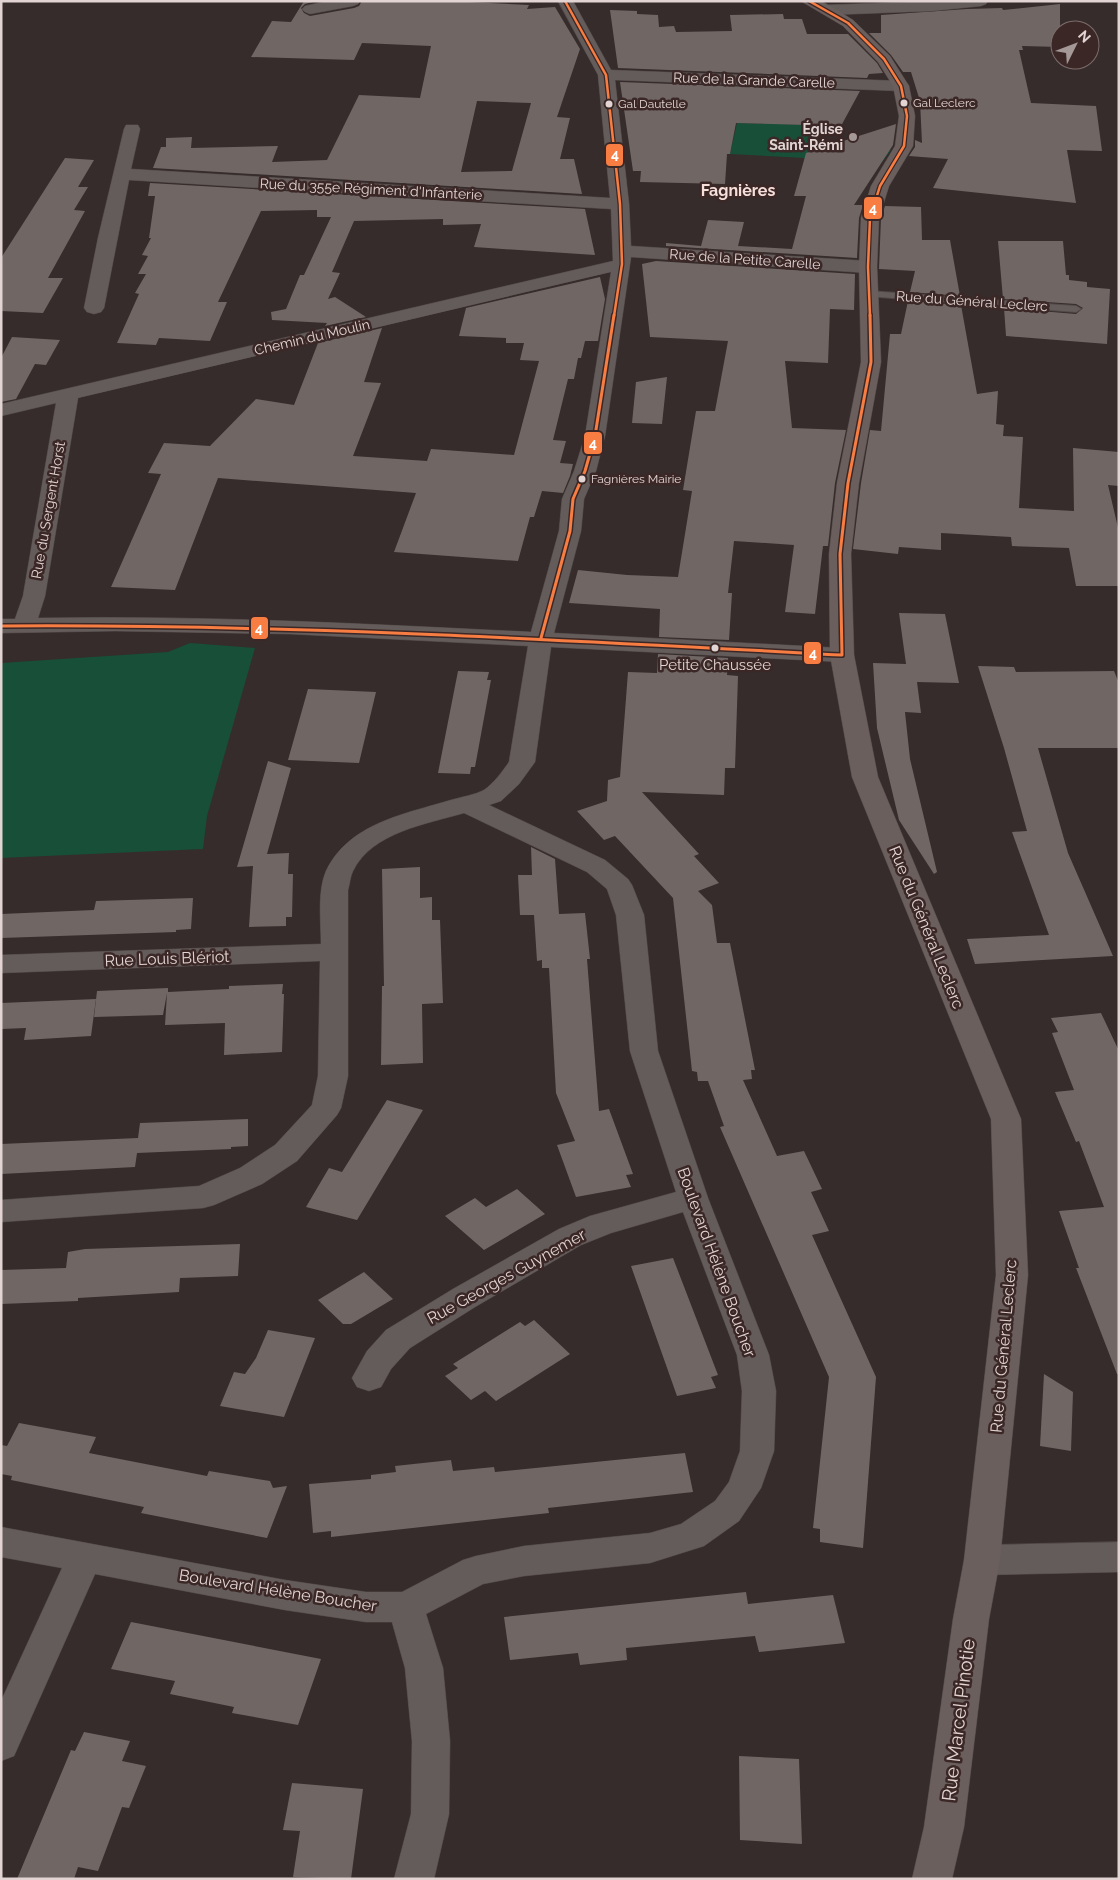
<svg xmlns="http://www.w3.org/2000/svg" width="1120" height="1880" font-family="Raleway,sans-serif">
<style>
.green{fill:#174f39}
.building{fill:#706765;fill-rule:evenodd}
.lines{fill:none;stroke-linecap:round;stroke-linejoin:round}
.lane-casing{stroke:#504847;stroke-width:2}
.street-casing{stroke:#504847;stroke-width:1}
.secondary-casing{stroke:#504847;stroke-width:1}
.lane{fill:#645c5b;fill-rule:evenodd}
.street{fill:#645c5b;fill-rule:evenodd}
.secondary{fill:#6a5f5d;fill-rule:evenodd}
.bus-1-far1-casing{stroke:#3b2826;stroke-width:5}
.bus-1-casing{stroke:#3b2826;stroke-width:6}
.bus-1-far1{stroke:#f77d43;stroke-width:2.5}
.bus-1{stroke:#f77d43;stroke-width:3}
.bus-dot{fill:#e1d4d3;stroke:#3b2826;stroke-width:2}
.poi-dot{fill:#a59998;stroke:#3b2826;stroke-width:2}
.labels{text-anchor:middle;stroke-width:5;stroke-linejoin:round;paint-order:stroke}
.far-bus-label{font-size:12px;fill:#e1d4d3;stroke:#3b2826;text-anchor:start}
.far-street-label{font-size:14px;fill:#e1d4d3;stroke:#3b2826}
.far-poi-label{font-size:14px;font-weight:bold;fill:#e1d4d3;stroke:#3b2826;text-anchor:end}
.bus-label{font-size:15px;fill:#e1d4d3;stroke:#3b2826}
.far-quarter-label{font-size:16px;font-weight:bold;fill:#f6deda;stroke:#3b2826}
.street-label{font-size:16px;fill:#e1d4d3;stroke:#3b2826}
.near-street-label{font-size:19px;fill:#e1d4d3;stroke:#3b2826}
.line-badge{stroke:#3b2826;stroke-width:2}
.badge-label{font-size:14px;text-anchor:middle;font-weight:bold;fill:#fff}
</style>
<rect width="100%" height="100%" fill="#362c2b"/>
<g class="green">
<path d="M737,123L818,125L817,129H815L817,130L814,136H812H814L812,140L810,141L891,150L882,162L730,154Z"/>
<path d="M190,643L255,648L207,816L203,849L1,858V663L168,652Z"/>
</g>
<g class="building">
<path d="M304,1H317L305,4L301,8L304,13L310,16L354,8L359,6L362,1H449L529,5L527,9L555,7L580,49L557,117L570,118L560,159H574L582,194L153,168L161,147H166V138L192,137L191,148L278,146L272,162L327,160L359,95L420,98L431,46L362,43L354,60L251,57L272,21L291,22ZM477,101L531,103L512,171L461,172Z"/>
<path d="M1060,4V47L1022,46L1023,50H1019L1031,103L1096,106L1102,151L1067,150L1076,203L933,188L948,159L909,156L915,147V140L922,143L920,101L911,72H903L891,55L869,33H881V15L967,9L1002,8L1003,10Z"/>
<path d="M610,10L637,11V14L658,15L659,27L674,26L676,32L732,31L730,15L783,14L784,19H802L807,34H848L877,63L883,73L869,74L867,78L618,68Z"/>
<path d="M620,82L860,91L841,126L736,123L730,154H727L725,184L640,182L641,171H633Z"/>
<path d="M896,124L893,145L854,205H863L859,218L857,258L666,246V243L701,246L708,220L744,222L738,246L792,249L806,196H794L806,153Z"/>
<path d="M65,158L94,160L78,187H88L74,210L85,211L48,278H63L43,313L1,311V258Z"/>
<path d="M150,183L585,209L595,255L474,247L481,224L443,225V219L354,221L332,272L340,273L328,299L335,297L366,317L325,326L327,323L272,320L271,312L286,309L300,275H304L331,217H317V210L261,211L218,302H227L210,341L159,338L156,345L117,343L139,294L135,293L146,274H138L148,256L142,255L151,238H149L155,196H148Z"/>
<path d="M885,206L921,207L922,240H950L960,296L910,292L915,271L879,269L881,218Z"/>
<path d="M998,241H1063L1066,275H1069V280L1087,282V287L1110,289L1107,344L1006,336L1004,308L1076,314L1083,308L1076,304L1003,299Z"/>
<path d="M656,261L855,274L854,310L830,309L828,363L785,361L792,428L846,430L835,483L828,546H823L815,614L785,612L794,545L734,541L728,593H732L729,640L659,637L660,609L569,603L578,570L627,575L678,577L692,491L683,490L696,411H715L728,341L650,337L642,264Z"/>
<path d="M600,277L605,299L598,341H585L581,358H578L574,379H568L553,440L566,441L560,463L573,464L570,476L563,493L542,491L534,517H530L518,561L394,552L416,493L218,478L175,590L111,587L161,474L148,473L164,443L210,446L256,399L294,405L318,343L382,328L364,382L381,383L353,456L427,461L431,449L514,455L539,361L520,360L524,343H506V338L459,336L466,308Z"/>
<path d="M908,301L961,305L977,394L998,391L996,424L1004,425L1003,436L1023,437L1019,508L1074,511L1073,448L1119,452V486L1108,485L1119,532V586H1076L1069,548L1012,546L1011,537L941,533V550L899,547L898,554L853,549L861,483L870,430L881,431L890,334H901Z"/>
<path d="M12,337L60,340L46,365L35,364L16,399L1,402V358Z"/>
<path d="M667,377L662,424L632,423L636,382Z"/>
<path d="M899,613L945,614L959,683L917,682L921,713L905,712L910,759L937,872L934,874L899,820L877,728L873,663L906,664Z"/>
<path d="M658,654L728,658L727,675L738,676L735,768H725L724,795L642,792L699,854L694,856L719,883L698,891L712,905L717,943H730L755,1070H751L752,1079L743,1080L777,1156L804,1151L822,1189L811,1192L829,1231L812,1235L876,1377L863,1548L820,1542V1529L813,1528L829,1377L720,1127L724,1126L708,1081H698L697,1072L692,1071L673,898L615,836L604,840L577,811L607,801L608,780L620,777L628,672L657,673Z"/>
<path d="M978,666L1014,667L1016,672L1114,671L1119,683V748H1038L1068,853L1113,956L975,964L967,939L1049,935L1012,832L1027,831L1004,748Z"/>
<path d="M458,671L489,672L487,680H491L475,767H471L470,774L438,773Z"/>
<path d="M308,689L376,692L359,763L288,760Z"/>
<path d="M268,761L291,768L267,854L289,853L288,874H293L292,917H286V926L249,927L253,866L237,867Z"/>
<path d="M531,847L555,859L559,914L585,913L590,959H587L599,1111L609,1109L633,1174L626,1175L631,1187L576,1197L557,1145L575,1141L556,1093L549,968H542V960L537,961L534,915H520L518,875H532Z"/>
<path d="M420,867V898L432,897V920H440L443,1003L422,1004L423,1063L381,1065L382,986H384L382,869Z"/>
<path d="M193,898L191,929L176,930V932L1,938V914L94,910L96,901Z"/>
<path d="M283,984L282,994H284L282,1052L224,1055L225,1023L165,1025L167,993L163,1015L94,1017L97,991L168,988V992L229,989V986Z"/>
<path d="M96,999L91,1036L24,1040L26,1028L1,1029V1003Z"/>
<path d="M1101,1013L1119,1051V1374H1117L1076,1268H1079L1059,1211L1104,1207L1079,1141L1076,1142L1055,1092L1074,1090L1052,1033L1058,1032L1051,1018Z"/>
<path d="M387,1100L423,1110L357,1220L306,1207L329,1168L342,1172Z"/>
<path d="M248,1119V1146L231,1147V1149L137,1153L135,1167L1,1174V1144L138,1138L140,1123Z"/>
<path d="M517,1189L545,1214L484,1250L445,1216L475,1198L486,1207Z"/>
<path d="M240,1244L238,1276L180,1278L179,1292L78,1298V1301L1,1304V1270L66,1268L68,1252L85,1249Z"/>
<path d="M673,1258L718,1375L711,1377L716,1388L677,1396L631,1266Z"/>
<path d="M364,1272L393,1299L351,1324H343L318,1300Z"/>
<path d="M534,1320L570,1354L496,1401L485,1391L471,1400L445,1376L458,1368L453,1364L520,1322L525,1326Z"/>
<path d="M268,1330L315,1338L284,1417L220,1406L234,1372L245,1374L256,1358Z"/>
<path d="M1044,1374L1073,1392L1071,1451L1040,1446Z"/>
<path d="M19,1423L96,1437L89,1453L207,1476L209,1471L270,1481L273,1488L287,1486L267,1538L141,1513L144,1507L11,1480L12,1476L1,1474V1445L7,1446Z"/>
<path d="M685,1453L693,1492L548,1508L549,1513L376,1532L331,1537V1531L313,1533L309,1484L371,1479V1475L396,1472L395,1466L451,1460L453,1471L494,1467L495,1472Z"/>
<path d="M746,1592L748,1604L833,1595L845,1643L759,1652L755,1636L626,1648L627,1660L580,1665L578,1653L510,1660L504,1617Z"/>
<path d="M131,1622L321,1659L298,1725L232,1713L234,1707L170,1694L175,1681L111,1669Z"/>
<path d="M84,1732L130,1741L122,1761L146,1766L129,1808L122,1807L98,1871L78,1867L74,1879H17L71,1750L75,1751Z"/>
<path d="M739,1756L799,1759L802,1844L740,1840Z"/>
<path d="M292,1783L363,1789L351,1879L293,1877L300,1831L283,1830Z"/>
</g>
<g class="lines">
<defs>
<path id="lane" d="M869,291L1076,306L1081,309L1076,312L866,296L864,294Z"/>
<g id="street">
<path d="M327,1H360L358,4L353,6L310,14L305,12L302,9L305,6Z"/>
<path d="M558,1H573L611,70L901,81L907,83L909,86L907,89L901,91L615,80L629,204L631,246L868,261L875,263L877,267L875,271L868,273L631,257L605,436L596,471L584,499L581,531L554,633L842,648L850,650L854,655L850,660L842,662L551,647L535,762L519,784L501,801L489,805L605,860L628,879L632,885L644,915L658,1051L708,1198L769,1355L776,1391L774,1451L761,1488L739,1521L704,1546L650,1563L524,1576L483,1584L426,1614L443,1668L450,1741L449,1814L434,1879H394L411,1814L412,1741L405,1668L392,1622H366L285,1610L95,1574L14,1756L1,1761V1701L62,1568L1,1557V1527L285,1580L366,1592H402L463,1560L476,1556L524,1546L650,1533L681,1524L715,1501L729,1482L740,1451L742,1391L737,1355L683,1212L611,1233L581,1245L475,1307L410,1348L391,1369L381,1387L369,1391L357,1387L352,1378L367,1351L386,1330L453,1289L559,1229L590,1216L676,1192L630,1051L616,915L607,889L587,872L464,813C427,824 372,832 353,871C350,877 350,884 348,890V1076L341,1108L337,1115L297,1161L262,1184L214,1205L203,1208L1,1222V1200L199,1186L240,1168L275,1145L312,1105L318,1076L320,961L1,973V955L321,944C321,922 317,892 326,871C349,823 405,814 451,800C461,797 475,795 484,790C494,783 502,772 509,762L528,646L290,634L115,631L1,633V619H15L23,596L56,403L1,416V404L613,261L611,209L129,180L104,308L101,312L94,314L87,312L84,308L98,238L124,129L126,125H138L140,129L131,169L610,198L598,75ZM611,272L585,436L574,471L562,499L559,531L531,632C367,624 203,615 38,618L45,596L78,398Z"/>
<path d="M934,1H988L986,4L981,6L932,11L827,15L822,13L819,10L822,7L827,5Z"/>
<path d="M1119,1542V1572L982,1575L969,1571L964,1560L969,1549L982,1545Z"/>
</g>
<path id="secondary" d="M801,1H821L832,7L853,20L890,56L909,86L915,116L913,146L889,186L879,218L877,267L881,362L859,483L851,554L854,655L878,777L1021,1119L1028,1275L1000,1560L989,1619L964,1827L952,1879H912L924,1827L953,1619L964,1560L996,1275L991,1119L852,777L830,655L829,554L837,483L861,362L859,267L861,218L871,186L895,146L899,116L893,86L878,62L843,26Z"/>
</defs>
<use href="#lane" class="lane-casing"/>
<use href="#street" class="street-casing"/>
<use href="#secondary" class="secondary-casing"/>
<use href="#lane" class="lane"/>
<use href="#street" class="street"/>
<use href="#secondary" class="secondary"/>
<defs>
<g id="bus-1-far1">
<path d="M565,1L606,75L620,204L622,264L614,316"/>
<path d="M809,1L848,23L884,59L901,86L907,116L904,146L880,186L870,218L868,267L870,316"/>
</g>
<g id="bus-1">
<path d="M1,626C282,624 562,640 842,655L840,554L848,483L871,362L870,315"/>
<path d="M541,638L570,531L573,499L585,471L595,436L614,315"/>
</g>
</defs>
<use href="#bus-1-far1" class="bus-1-far1-casing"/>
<use href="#bus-1" class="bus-1-casing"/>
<use href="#bus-1-far1" class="bus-1-far1"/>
<use href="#bus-1" class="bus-1"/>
</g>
<g class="bus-dot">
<circle cx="904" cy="103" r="4.5"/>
<circle cx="609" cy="104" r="4.5"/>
<circle cx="582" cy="479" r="4.5"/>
<circle cx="715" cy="648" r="4.5"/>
</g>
<circle class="poi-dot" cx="853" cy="137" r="5"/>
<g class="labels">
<g class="far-bus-label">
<text x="913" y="107">Gal Leclerc</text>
<text x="618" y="108">Gal Dautelle</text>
<text x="591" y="483">Fagnières Mairie</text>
</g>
<g class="far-street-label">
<text transform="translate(754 80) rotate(2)" y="5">Rue de la Grande Carelle</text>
<text transform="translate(371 189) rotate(3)" y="5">Rue du 355e Régiment d'Infanterie</text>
<text transform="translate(745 259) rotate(4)" y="5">Rue de la Petite Carelle</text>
<text transform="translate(972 301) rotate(4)" y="5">Rue du Général Leclerc</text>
<text transform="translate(312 337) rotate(-13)" y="5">Chemin du Moulin</text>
<text transform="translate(48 510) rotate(-80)" y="5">Rue du Sergent Horst</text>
</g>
<g class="far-poi-label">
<text x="843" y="134">Église<tspan x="843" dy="16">Saint-Rémi</tspan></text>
</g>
<g class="bus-label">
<text x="715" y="670">Petite Chaussée</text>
</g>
<g class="far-quarter-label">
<text x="738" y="196">Fagnières</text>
</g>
<g class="street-label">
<text transform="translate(927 927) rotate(68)" y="6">Rue du Général Leclerc</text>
<text transform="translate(167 958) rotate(-2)" y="6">Rue Louis Blériot</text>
<text transform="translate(717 1262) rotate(70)" y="6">Boulevard Hélène Boucher</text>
<text transform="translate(506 1276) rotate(-29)" y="6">Rue Georges Guynemer</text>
<text transform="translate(1003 1346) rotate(-85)" y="6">Rue du Général Leclerc</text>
<text transform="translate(278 1590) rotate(9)" y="6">Boulevard Hélène Boucher</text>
</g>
<g class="near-street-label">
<text transform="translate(958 1720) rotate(-83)" y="7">Rue Marcel Pinotie</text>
</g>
</g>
<g class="line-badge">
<rect x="605" y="143" width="19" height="24" rx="5" fill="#f77d43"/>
<rect x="863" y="196" width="20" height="24" rx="5" fill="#f77d43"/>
<rect x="583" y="431" width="20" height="24" rx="5" fill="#f77d43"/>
<rect x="250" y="616" width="19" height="24" rx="5" fill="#f77d43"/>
<rect x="803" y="641" width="19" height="24" rx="5" fill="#f77d43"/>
</g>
<g class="badge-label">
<text x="615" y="159">4</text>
<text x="873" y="213">4</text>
<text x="593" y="448">4</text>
<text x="259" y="633">4</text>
<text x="813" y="658">4</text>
</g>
<rect width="1120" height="1880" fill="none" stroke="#e1d4d3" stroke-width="5"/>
<g transform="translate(1075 45) rotate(48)"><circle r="24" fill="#3b2826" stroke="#7d6d6b"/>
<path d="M0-4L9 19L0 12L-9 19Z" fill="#a59998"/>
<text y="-8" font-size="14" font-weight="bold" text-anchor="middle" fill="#e1d4d3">N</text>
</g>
</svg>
